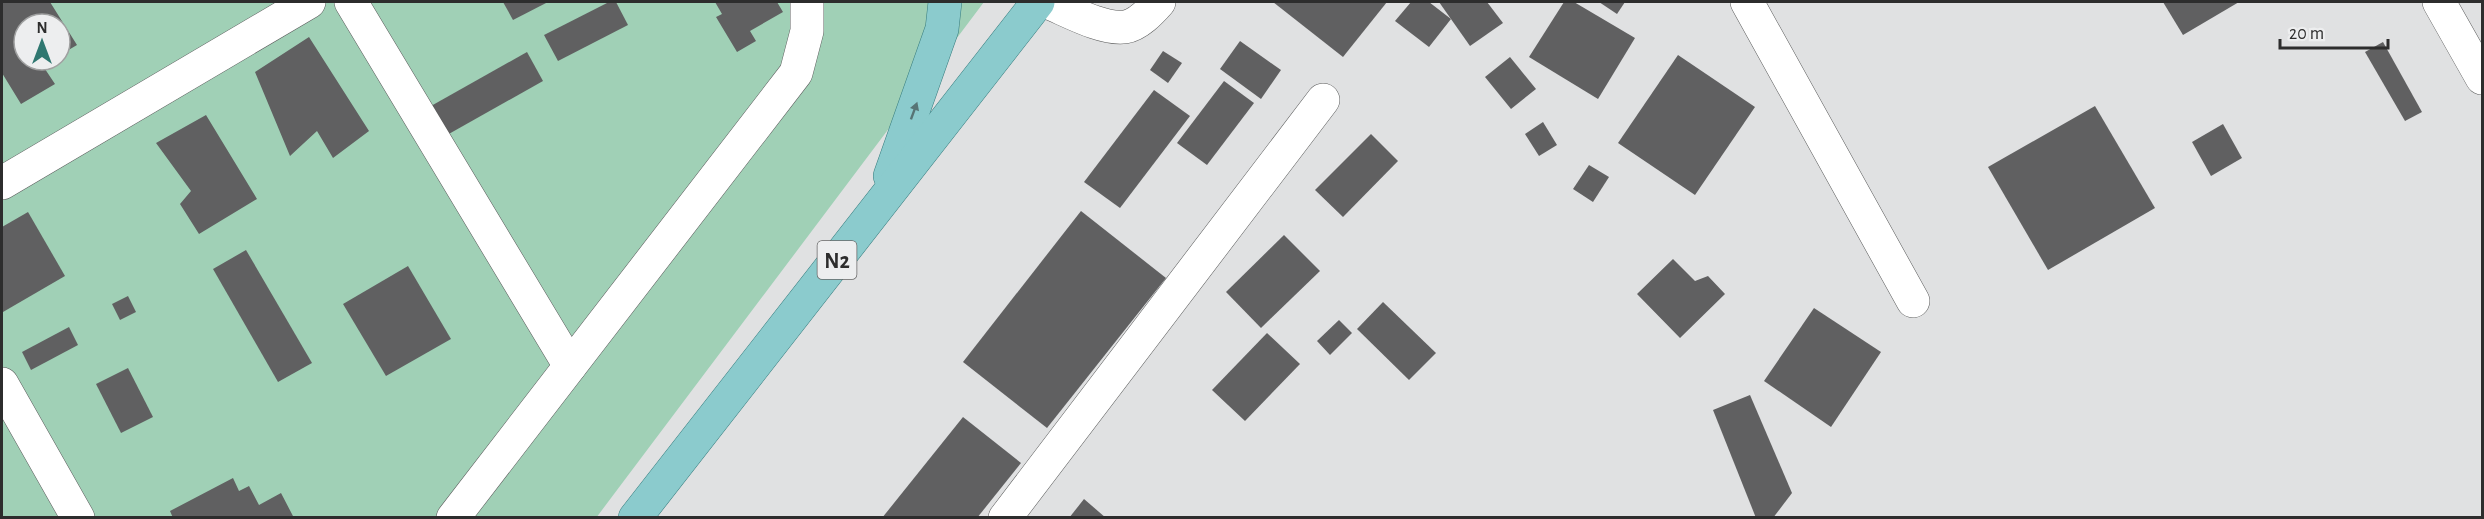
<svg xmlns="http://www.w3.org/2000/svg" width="2484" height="519" font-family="'Alegreya Sans',sans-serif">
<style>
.green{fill:#a0d0b6;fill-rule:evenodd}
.building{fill:#606061}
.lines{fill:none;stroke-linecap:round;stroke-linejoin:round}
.minor-casing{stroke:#5b5c5c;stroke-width:34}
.major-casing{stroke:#387d7f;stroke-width:34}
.minor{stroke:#fff;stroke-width:33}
.major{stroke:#8bcbcd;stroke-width:33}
.oneway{fill:#577475}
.labels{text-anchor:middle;stroke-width:6;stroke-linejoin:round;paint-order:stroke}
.shield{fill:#edeeef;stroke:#676767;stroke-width:1.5}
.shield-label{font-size:22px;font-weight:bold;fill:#2d2d2d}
</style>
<rect width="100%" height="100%" fill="#e0e1e2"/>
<path class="green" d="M2,2H984L596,518L2,517ZM24,24H60V60H24Z"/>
<g class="building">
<path d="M2,2H50L77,45L60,55V24H24V60H53L43,66L55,84L21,104L2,73Z"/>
<path d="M503,2H548L513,20Z"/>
<path d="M609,2H616L628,25L558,61L544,35Z"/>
<path d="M715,2H777L783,12L750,31L756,41L737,52L716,17L722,14Z"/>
<path d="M1273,2H1387L1343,57Z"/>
<path d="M1411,2H1429L1451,19L1429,47L1395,21Z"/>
<path d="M1439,2H1487L1503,23L1470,46Z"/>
<path d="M1564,2H1574L1635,38L1598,99L1529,57Z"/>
<path d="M1599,2H1625L1617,14Z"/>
<path d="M2163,2H2239L2183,35Z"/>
<path d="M309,37L369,131L333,158L317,131L290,156L255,72Z"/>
<path d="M1240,41L1281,70L1261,99L1220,69Z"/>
<path d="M2383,42L2422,112L2405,121L2365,52Z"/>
<path d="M1163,51L1182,63L1168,83L1150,70Z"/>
<path d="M527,52L543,81L447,135L431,106Z"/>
<path d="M1678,55L1755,107L1695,195L1618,143Z"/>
<path d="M1510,57L1536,89L1511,109L1485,77Z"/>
<path d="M1224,81L1254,103L1207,165L1177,143Z"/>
<path d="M1154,90L1190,116L1120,208L1084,182Z"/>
<path d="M2095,106L2155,208L2048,270L1988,167Z"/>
<path d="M206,115L257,199L199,234L180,204L191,191L156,143Z"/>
<path d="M1543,122L1557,145L1539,156L1525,134Z"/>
<path d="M2223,124L2242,158L2211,176L2192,142Z"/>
<path d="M1371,134L1398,161L1343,217L1315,190Z"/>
<path d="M1589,165L1609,177L1593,202L1573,189Z"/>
<path d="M1081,211L1166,278L1047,428L963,362Z"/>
<path d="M28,212L65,276L3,312L2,227Z"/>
<path d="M1284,235L1320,271L1261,328L1226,292Z"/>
<path d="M246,250L312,363L278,382L213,269Z"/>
<path d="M1673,259L1695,281L1708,276L1725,294L1680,338L1637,294Z"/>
<path d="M408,266L451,339L386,376L343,304Z"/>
<path d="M128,296L136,312L120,320L112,304Z"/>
<path d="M1383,302L1436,353L1409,380L1357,329Z"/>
<path d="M1814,308L1881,352L1831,427L1764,381Z"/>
<path d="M1339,320L1352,333L1330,355L1317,341Z"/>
<path d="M69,327L78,345L31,370L22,352Z"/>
<path d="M1267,333L1300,364L1245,421L1212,390Z"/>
<path d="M128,368L153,417L121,433L96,384Z"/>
<path d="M1750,395L1792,493L1773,518H1756L1713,410Z"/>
<path d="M963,417L1021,463L977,518H882Z"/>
<path d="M233,478L239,491L249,486L259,505L281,493L294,518H173L170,511Z"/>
<path d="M1084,499L1106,518H1069Z"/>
</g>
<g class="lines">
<defs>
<g id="minor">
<path d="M351,2L570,366"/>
<path d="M1047,2C1067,10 1102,30 1125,27C1138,25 1151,11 1159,2"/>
<path d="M1747,2L1913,301"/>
<path d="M2439,2L2482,78"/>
<path d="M2,183L309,2"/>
<path d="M2,384L78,518"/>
<path d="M453,518L796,73L807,31V2"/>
<path d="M1005,518L1323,100"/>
</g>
<g id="major">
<path d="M890,176L942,29L945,2"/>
<path d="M635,518L1038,2"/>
</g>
</defs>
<use href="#minor" class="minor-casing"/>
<use href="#major" class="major-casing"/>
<use href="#minor" class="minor"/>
<use href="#major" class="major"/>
</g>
<defs><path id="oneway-solid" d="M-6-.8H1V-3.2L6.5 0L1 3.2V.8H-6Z" transform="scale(1.5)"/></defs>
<use class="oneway" href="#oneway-solid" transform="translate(914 111) rotate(-70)"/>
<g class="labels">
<rect class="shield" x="817.5" y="241" width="39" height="38" rx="4.5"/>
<g class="shield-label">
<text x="837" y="268">N2</text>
</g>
</g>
<rect width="2484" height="519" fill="none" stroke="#2d2d2d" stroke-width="6"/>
<g transform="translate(42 42)"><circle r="28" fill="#edeeef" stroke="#a0a1a1" stroke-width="1.5"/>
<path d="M0-4.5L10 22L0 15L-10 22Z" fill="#2f7770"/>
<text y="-9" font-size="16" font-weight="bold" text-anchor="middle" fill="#2d2d2d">N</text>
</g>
<path d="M2280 39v9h108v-9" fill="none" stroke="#2d2d2d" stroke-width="3"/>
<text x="2289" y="39" font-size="18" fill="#2d2d2d" stroke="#edeeef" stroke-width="4.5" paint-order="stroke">20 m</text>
</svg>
